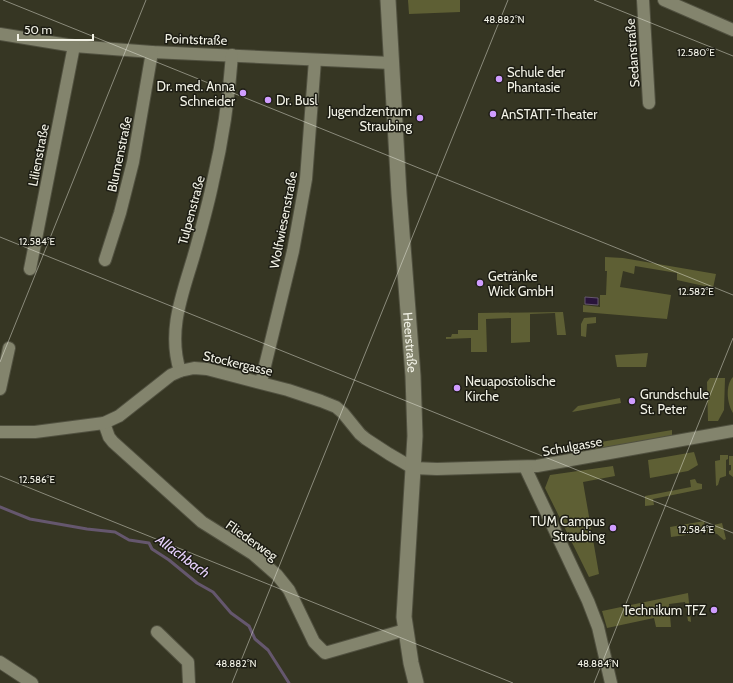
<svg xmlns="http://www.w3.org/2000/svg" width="733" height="683" font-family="Cabin,sans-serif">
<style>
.green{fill:#5e5f34}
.water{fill:#29143b;stroke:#65576e}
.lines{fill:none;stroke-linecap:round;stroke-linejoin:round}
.stream{stroke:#65576e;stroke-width:3}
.minor-casing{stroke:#515140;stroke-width:14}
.tertiary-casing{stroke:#515140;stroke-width:17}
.minor{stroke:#83846d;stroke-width:12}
.tertiary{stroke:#83846d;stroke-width:15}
.ticks{fill:none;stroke:#f2f2e6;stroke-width:1;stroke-opacity:0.45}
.poi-dot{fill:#d09dff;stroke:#1d1d14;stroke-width:1.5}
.labels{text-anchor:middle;stroke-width:3;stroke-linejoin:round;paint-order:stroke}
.street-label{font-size:13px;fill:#f2f2e6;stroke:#1d1d14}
.poi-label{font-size:13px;fill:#f2f2e6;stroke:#1d1d14;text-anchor:start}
.water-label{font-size:14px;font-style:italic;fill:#e8d2fe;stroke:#1d1d14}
.ticks-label{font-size:10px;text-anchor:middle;fill:#f2f2e6;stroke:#1d1d14;stroke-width:3;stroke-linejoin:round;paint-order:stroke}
</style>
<rect width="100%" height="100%" fill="#363623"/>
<g class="green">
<path d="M408,0H460V12L409,14Z"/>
<path d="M605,257L623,258L716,274L713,288L677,280V273L635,266L634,274L623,271L620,287L671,295L667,319L583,312V305L600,307V295H606L607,271H605Z"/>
<path d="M563,312L566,335H557L555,313L530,314V342L511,343V318L486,319L487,352H471V338L446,339V337H451L452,334H458V330H478V313Z"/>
<path d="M596,317V323L587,324L586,337L581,336V324L584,318Z"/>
<path d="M648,353L646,367H617L615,355Z"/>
<path d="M733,377V413C727,404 725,385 733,377Z"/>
<path d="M710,378H725L724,410L718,421H708L707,382Z"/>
<path d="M620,398L621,403L572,412L578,406Z"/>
<path d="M672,430V436L579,454L577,446Z"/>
<path d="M694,452L698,465L688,471L650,478L648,460Z"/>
<path d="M720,455H728V459L726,460V476L720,478L718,485L716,486L715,461L720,460Z"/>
<path d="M729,456H733V477L729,474V471L731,470V465H729Z"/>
<path d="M613,466L615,476L583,482L599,574L589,577L545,488L550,475Z"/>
<path d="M695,479L697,483L702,484V489L653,499L654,505L645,506V496L691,487L690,480Z"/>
<path d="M704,521L705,527L722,523L726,539L724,540L717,534L709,532L671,537L670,527Z"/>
<path d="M688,593L691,622L688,621L685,602L669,604L671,627H656L654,618L607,628L602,611Z"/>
</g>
<path class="water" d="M585,297L598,298V305L585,304Z"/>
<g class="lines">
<path class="stream" d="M0,507L30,519L87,529L115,532L129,540L149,543L152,549L169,560L197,583L213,592L231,613L249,626L255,639L268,650L289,683"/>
<defs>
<g id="minor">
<path d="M643,0L649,103"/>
<path d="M664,0L733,30"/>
<path d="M0,34L74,46L152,52L391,63"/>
<path d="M105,260L120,213L133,162L152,52"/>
<path d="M30,269L74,46"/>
<path d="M180,371C167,330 183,293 194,255C201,230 208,206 213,181C223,139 229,97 232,55"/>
<path d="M261,382L293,251L306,179L315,60"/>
<path d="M0,389L9,348"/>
<path d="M104,423L109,437L113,442L202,522L253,554L277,575L289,590L314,642L325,653L405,630"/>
<path d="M0,432H35L104,423L119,416L171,375L180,371L194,368L207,369L288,390L321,401L336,407L343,413L360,434L366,439L389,454L413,468L437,469L537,466L733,431"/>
<path d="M525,467L588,601L598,627L611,683"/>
<path d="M157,632L188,662L189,683"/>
<path d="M0,662L32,683"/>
</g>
<g id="tertiary">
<path id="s1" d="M388,0L399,194L413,376L415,436L404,617L411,663L416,683"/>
</g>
</defs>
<use href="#minor" class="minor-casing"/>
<use href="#tertiary" class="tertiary-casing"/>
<use href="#minor" class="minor"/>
<use href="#tertiary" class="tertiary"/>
</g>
<path class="ticks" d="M3,0L733,295M594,0L733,56M0,237L733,533M0,362L146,0M0,476L513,683M232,683L508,0M594,683L733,338"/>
<g class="poi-dot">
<circle cx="499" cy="79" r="4"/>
<circle cx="243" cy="93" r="4"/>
<circle cx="268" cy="100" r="4"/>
<circle cx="493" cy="114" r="4"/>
<circle cx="420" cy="118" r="4"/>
<circle cx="480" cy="283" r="4"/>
<circle cx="457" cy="388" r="4"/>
<circle cx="632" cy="401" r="4"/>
<circle cx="613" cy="528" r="4"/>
<circle cx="714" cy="610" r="4"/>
</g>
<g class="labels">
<g class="street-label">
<text transform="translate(196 39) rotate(2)" y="5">Pointstraße</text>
<text transform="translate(632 53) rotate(-94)" y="5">Sedanstraße</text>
<text transform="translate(119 154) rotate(-78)" y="5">Blumenstraße</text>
<text transform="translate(38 155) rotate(-79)" y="5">Lilienstraße</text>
<text transform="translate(191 210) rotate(-75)" y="5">Tulpenstraße</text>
<text transform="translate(283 220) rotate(-79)" y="5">Wolfwiesenstraße</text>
<text dy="5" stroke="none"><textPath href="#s1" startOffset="343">Heerstraße</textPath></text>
<text transform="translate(238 363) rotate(13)" y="5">Stockergasse</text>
<text transform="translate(572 446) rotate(-10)" y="5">Schulgasse</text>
<text transform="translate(252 540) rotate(35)" y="5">Fliederweg</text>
</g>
<g class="poi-label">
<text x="507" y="77">Schule der<tspan x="507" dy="15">Phantasie</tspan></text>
<text x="235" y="91" text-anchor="end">Dr. med. Anna<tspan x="235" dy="15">Schneider</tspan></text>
<text x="276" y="105">Dr. Busl</text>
<text x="412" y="116" text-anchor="end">Jugendzentrum<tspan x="412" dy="15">Straubing</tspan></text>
<text x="501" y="119">AnSTATT-Theater</text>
<text x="488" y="281">Getränke<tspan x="488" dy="15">Wick GmbH</tspan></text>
<text x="465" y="386">Neuapostolische<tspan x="465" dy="15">Kirche</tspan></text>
<text x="640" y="399">Grundschule<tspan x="640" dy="15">St. Peter</tspan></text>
<text x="605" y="526" text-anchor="end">TUM Campus<tspan x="605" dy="15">Straubing</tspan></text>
<text x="706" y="615" text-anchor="end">Technikum TFZ</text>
</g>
<g class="water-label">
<text transform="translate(183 556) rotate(36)" y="5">Allachbach</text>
</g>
</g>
<g class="ticks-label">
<text x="504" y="23">48.882°N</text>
<text x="696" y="56">12.580°E</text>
<text x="37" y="245">12.584°E</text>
<text x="696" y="295">12.582°E</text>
<text x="37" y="483">12.586°E</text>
<text x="696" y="533">12.584°E</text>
<text x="236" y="667">48.882°N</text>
<text x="598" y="667">48.884°N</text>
</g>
<path d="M18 34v6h75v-6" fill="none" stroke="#f2f2e6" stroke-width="2"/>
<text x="24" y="34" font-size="12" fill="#f2f2e6" stroke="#1d1d14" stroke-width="3" paint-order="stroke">50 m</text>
</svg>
